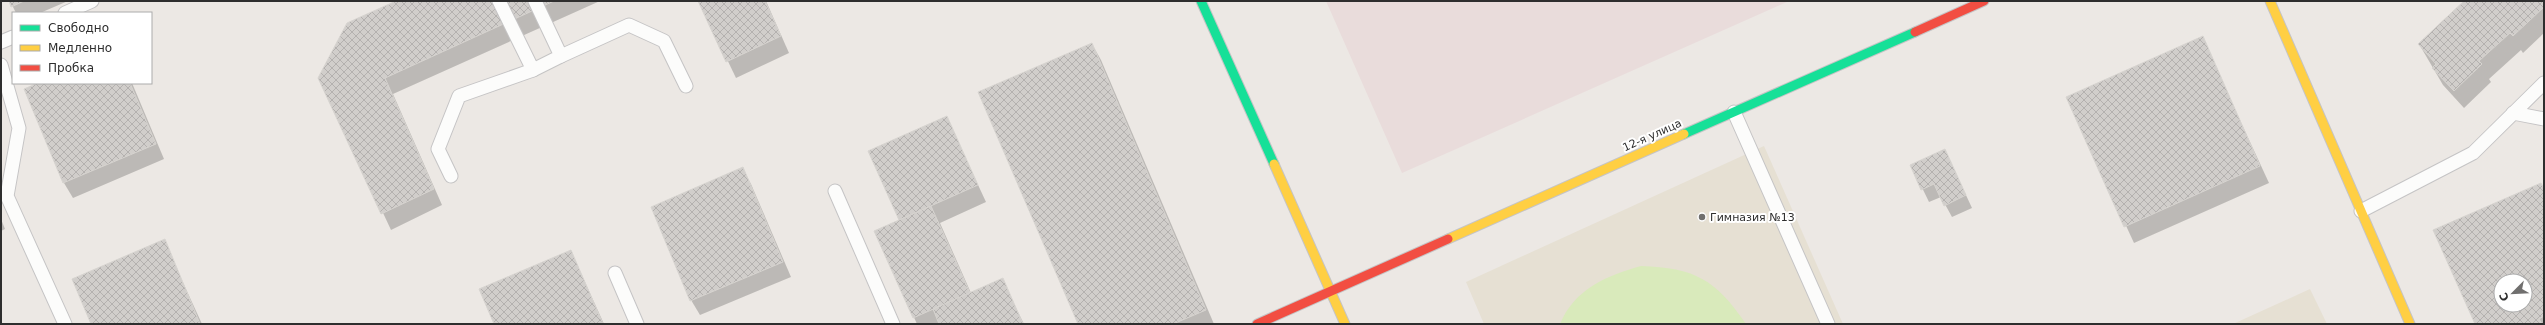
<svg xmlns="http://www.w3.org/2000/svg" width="2545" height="325" font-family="'DejaVu Sans',sans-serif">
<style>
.education{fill:#e6e0d3}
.medical{fill:#e9dcdb}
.pitch{fill:#d9eabb}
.shadow{fill:#0003;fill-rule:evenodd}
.building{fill:url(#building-cross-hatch);stroke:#d7d4d0;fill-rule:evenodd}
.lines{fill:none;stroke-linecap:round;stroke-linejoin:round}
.lane-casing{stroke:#c5c4c5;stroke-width:15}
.fast-casing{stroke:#c5c4c5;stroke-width:11}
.slow-casing{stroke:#c5c4c5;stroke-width:11}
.jam-casing{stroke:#c5c4c5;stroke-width:11}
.lane{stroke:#fcfcfb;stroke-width:13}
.fast{stroke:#16e098;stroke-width:9}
.slow{stroke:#ffcf43;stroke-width:9}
.jam{stroke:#f24e42;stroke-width:9}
.poi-dot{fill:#706f6e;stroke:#fff;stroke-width:1.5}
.labels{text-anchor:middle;stroke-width:4;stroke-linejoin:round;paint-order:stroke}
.street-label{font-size:11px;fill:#2e2e2e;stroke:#fff}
.poi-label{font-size:11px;fill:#2e2e2e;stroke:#fff;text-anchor:start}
</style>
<defs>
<pattern id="building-cross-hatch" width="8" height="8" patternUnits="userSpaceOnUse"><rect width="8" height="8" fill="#d1cecb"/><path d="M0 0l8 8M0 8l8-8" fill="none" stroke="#b4b1af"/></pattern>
</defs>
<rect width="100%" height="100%" fill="#ece8e4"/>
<g class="education">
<path d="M1764,146L1843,324H1484L1466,282Z"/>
<path d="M2310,289L2327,324H2233Z"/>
</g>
<path class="medical" d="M1326,1H1789L1402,173Z"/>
<path class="pitch" d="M1641,266C1695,268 1715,279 1746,324H1560C1574,289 1608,275 1641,266Z"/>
<g class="shadow">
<path d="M10,1H68L40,13H16Z"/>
<path d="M399,1H600L393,94L442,205L391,230L320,78Z"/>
<path d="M699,1H766L789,53L736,78Z"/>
<path d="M2466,1H2544V33L2523,53L2521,50L2489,79L2491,82L2464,108L2443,85L2419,44Z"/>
<path d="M2202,38L2269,183L2134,243L2067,98Z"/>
<path d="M1092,44L1101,60L1214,324H1079Z"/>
<path d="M40,83H132L164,159L73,198L64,183L25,89Z"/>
<path d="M947,118L986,202L940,223L971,293L1002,280L1024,324H917L875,232L900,220L870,152Z"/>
<path d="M1945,150L1972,208L1952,217L1941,197L1929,202L1911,165Z"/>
<path d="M743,169L751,184L791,277L700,315L691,300Z"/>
<path d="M2544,189V324H2476ZM2501,281H2525V305H2501Z"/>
<path d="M1,219L5,229L1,231Z"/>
<path d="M164,241L202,324H92Z"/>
<path d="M571,251L604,324H495Z"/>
</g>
<g class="building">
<path d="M9,1H24L11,7Z"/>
<path d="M396,1H554L385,78L434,189L381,214L318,78L347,23Z"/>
<path d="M698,1H765L781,36L726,62Z"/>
<path d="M2464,1H2544V7L2513,36L2510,33L2479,61L2482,64L2454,91L2432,68L2436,64L2418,44Z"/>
<path d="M2203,36L2260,166L2124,227L2066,97Z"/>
<path d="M1092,43L1206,310L1173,324H1078L978,92Z"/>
<path d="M38,83H130L156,144L63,183L24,89Z"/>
<path d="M947,116L978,185L899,220L868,151Z"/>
<path d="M1945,149L1966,195L1944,206L1934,184L1921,190L1910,165Z"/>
<path d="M743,167L783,262L690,301L651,207Z"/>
<path d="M2541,183L2544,189V316L2539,319L2542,324H2475L2433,230ZM2501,281H2525V305H2501Z"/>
<path d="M931,206L970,293L913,318L874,231Z"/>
<path d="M165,239L200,324H91L72,279Z"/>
<path d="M571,250L603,324H494L479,289Z"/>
<path d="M1003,278L1023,324H939L933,309Z"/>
</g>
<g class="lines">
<defs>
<g id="lane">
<path d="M499,1L533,70L561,56L535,1"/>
<path d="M65,13L92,1"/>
<path d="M1,42L13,37"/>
<path d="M561,56L629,25L664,41L686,86"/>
<path d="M1,65L19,128L7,196L65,324"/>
<path d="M1734,112L1828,324"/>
<path d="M2513,113L2544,119"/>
<path d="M451,176L438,149L459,96L533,70"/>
<path d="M835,191L893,324"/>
<path d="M2361,211L2473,153L2544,83"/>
<path d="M615,273L637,324"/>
</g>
<g id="fast">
<path d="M1201,1L1274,164"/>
<path d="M1684,134L1915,32"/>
</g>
<g id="slow">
<path d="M2270,1L2410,324"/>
<path d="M1274,164L1345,324"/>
<path d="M1448,239L1684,134"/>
</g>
<g id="jam">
<path d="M1915,32L1984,1"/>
<path d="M1257,324L1448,239"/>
</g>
</defs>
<use href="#lane" class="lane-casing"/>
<use href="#fast" class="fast-casing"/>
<use href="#slow" class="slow-casing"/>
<use href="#jam" class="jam-casing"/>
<use href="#lane" class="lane"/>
<use href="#fast" class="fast"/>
<use href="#slow" class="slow"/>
<use href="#jam" class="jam"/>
</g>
<circle class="poi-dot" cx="1702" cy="217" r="4"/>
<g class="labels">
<g class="street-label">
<text transform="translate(1652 135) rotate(-24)" y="4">12-я улица</text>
</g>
<g class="poi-label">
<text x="1710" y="221">Гимназия №13</text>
</g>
</g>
<rect width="2545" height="325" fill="none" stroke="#2e2e2e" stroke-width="4"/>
<rect x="12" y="12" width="140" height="72" fill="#ffffff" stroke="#ababab"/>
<rect x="20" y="25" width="20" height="6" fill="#16e098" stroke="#ababab"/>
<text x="48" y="32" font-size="12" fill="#2e2e2e">Свободно</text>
<rect x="20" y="45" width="20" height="6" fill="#ffcf43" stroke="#ababab"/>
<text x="48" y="52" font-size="12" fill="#2e2e2e">Медленно</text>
<rect x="20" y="65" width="20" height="6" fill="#f24e42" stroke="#ababab"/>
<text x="48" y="72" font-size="12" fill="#2e2e2e">Пробка</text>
<g transform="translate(2513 293) rotate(246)"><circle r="19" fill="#ffffff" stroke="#ababab"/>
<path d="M0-3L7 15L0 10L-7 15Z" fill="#706f6e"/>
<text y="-6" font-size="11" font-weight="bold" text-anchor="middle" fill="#2e2e2e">С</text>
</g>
</svg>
